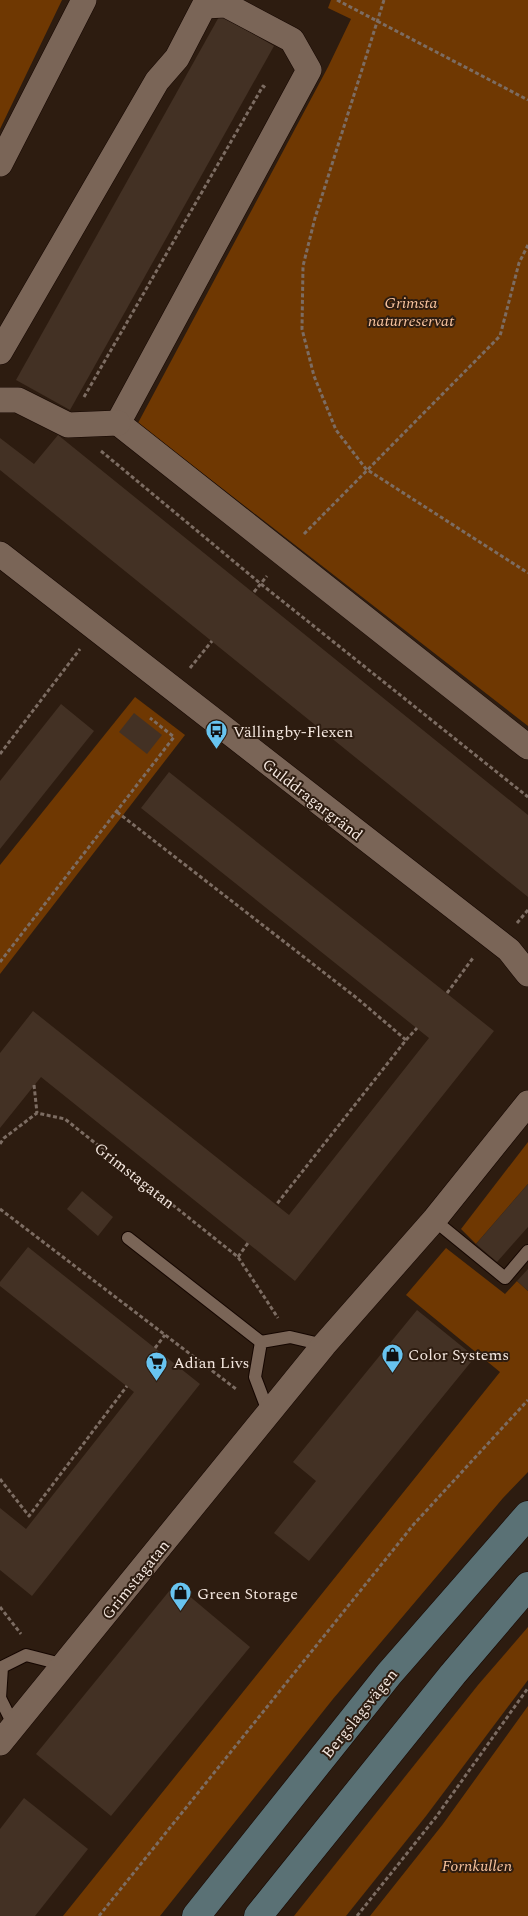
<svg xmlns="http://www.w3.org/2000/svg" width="528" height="1916" font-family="Spectral,serif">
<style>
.green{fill:#6f3802}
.building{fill:#433124}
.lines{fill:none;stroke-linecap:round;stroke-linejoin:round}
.lane-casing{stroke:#150600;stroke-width:14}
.street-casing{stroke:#150600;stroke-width:26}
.secondary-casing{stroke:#150600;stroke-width:29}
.path{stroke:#7c6c62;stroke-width:3;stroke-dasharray:4 2.5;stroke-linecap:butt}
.lane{stroke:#7a6557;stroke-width:12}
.street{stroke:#7a6557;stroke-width:25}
.secondary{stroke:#5a7175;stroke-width:28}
.labels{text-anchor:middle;stroke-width:4;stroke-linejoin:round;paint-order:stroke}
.park-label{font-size:16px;font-style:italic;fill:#f7c29d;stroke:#2d1c10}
.poi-label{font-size:16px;fill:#f4e7df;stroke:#2d1c10;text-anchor:start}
.street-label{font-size:16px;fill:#f4e7df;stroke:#2d1c10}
</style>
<rect width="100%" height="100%" fill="#2d1c10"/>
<g class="green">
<path d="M0,0H62L0,129Z"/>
<path d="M331,0H528V726L138,423L328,67L351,19L328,8Z"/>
<path d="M135,697L185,735L0,974V865Z"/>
<path d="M528,1142V1184L476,1244L461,1229Z"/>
<path d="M446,1248L505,1294L517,1281L528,1291V1472L503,1498L333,1699L160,1916H63L500,1372L406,1295Z"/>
<path d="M528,1627V1680L426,1816L346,1916H294L478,1685Z"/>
<path d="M528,1706V1916H370L443,1824Z"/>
</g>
<g class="building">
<path d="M220,15L274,46L70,410L16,380Z"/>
<path d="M58,435L528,815V897L0,470V438L34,464Z"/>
<path d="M61,704L94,731L0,849V781Z"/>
<path d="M134,713L162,735L147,754L119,732Z"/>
<path d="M169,772L494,1031L295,1281L41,1077L0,1128V1053L33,1011L289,1215L429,1038L141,808Z"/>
<path d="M528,1184V1227L497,1262L476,1244Z"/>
<path d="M82,1191L113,1217L98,1236L67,1209Z"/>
<path d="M28,1247L200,1384L32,1596L0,1570V1508L26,1529L134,1392L0,1286V1282Z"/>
<path d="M528,1269V1291L517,1281Z"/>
<path d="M417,1310L475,1357L309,1561L274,1533L316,1481L293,1462Z"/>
<path d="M175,1584L250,1647L111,1816L36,1754Z"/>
<path d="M24,1798L88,1849L35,1916H0V1829Z"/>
</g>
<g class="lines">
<defs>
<g id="lane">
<path d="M434,1220L505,1278L528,1251"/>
<path d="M128,1238L261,1342"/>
<path d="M269,1414L255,1377L261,1342L290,1337L324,1345"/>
<path d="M0,1698L2,1667L26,1655L65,1665"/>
<path d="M0,1698L14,1726"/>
</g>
<g id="street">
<path d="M0,164L84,0"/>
<path d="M0,352L157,81L177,58L204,6L226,5L292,40L309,70L118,423L528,747"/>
<path d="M0,400H18L68,425L118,423"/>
<path d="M0,554L509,950L528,974"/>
<path d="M0,1743L324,1345L434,1220L528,1103"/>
</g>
<g id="secondary">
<path d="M196,1916L389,1674L528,1515"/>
<path d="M258,1916L453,1674L528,1586"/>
</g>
</defs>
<use href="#lane" class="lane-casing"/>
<use href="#street" class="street-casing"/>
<use href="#secondary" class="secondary-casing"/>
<g class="path">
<path d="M337,0L528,100"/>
<path d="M384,0L315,218L303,266L302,329L314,376L336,430L366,469L528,573"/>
<path d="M84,397L263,86L267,89"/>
<path d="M101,451L261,584L528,797"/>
<path d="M304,534L500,336L519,263L528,245"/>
<path d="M254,592L267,576"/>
<path d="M190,668L212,641"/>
<path d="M0,754L80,649"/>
<path d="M117,812L358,999L406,1040L276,1205"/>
<path d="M517,923L528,910"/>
<path d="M0,962L174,737L150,718"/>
<path d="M447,993L473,958"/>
<path d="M406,1040L417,1028"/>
<path d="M34,1085L37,1113"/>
<path d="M0,1144L4,1138L37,1113L65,1119L238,1257L278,1318"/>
<path d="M0,1209L236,1389"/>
<path d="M238,1257L248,1243"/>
<path d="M155,1348L165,1335"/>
<path d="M0,1479L29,1516L127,1386"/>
<path d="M0,1607L21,1634"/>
<path d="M99,1916L414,1524L528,1400"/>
<path d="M357,1916L436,1817L528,1688"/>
</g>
<use href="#lane" class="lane"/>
<use href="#street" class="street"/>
<use href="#secondary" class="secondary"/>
</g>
<defs>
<symbol id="bus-pin" viewBox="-11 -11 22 30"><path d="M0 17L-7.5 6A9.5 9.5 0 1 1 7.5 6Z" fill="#68c4f0" stroke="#2d1c10"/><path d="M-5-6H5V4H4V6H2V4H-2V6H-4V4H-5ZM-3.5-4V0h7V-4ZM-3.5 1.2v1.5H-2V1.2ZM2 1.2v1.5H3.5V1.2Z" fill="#111"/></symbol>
<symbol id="shop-pin" viewBox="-11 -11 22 30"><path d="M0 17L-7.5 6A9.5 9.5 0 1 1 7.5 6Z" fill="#68c4f0" stroke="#2d1c10"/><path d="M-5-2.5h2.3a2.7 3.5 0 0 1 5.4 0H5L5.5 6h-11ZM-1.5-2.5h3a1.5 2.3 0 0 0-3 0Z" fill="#111"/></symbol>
<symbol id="supermarket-pin" viewBox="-11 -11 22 30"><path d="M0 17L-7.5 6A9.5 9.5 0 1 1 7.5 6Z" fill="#68c4f0" stroke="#2d1c10"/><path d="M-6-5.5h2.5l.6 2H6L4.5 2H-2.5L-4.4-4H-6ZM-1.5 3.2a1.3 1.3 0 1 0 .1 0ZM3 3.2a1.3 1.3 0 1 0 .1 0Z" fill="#111"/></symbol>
</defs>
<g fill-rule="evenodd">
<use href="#bus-pin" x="204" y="718" width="25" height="34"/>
<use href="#shop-pin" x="380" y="1342" width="25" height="34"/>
<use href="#supermarket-pin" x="144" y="1350" width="25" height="34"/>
<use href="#shop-pin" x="168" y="1580" width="25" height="34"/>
</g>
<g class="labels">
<g class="park-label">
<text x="411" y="308">Grimsta<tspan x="411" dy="18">naturreservat</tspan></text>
<text x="477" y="1871">Fornkullen</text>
</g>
<g class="poi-label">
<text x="233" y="737">Vällingby-Flexen</text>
<text x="408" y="1360">Color Systems</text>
<text x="173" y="1368">Adian Livs</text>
<text x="197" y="1599">Green Storage</text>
</g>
<g class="street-label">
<text transform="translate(313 799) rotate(38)" y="6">Gulddragargränd</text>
<text transform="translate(135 1175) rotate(38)" y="6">Grimstagatan</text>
<text transform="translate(135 1579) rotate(-51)" y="6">Grimstagatan</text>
<text transform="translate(359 1713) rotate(-51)" y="6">Bergslagsvägen</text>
</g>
</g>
</svg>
